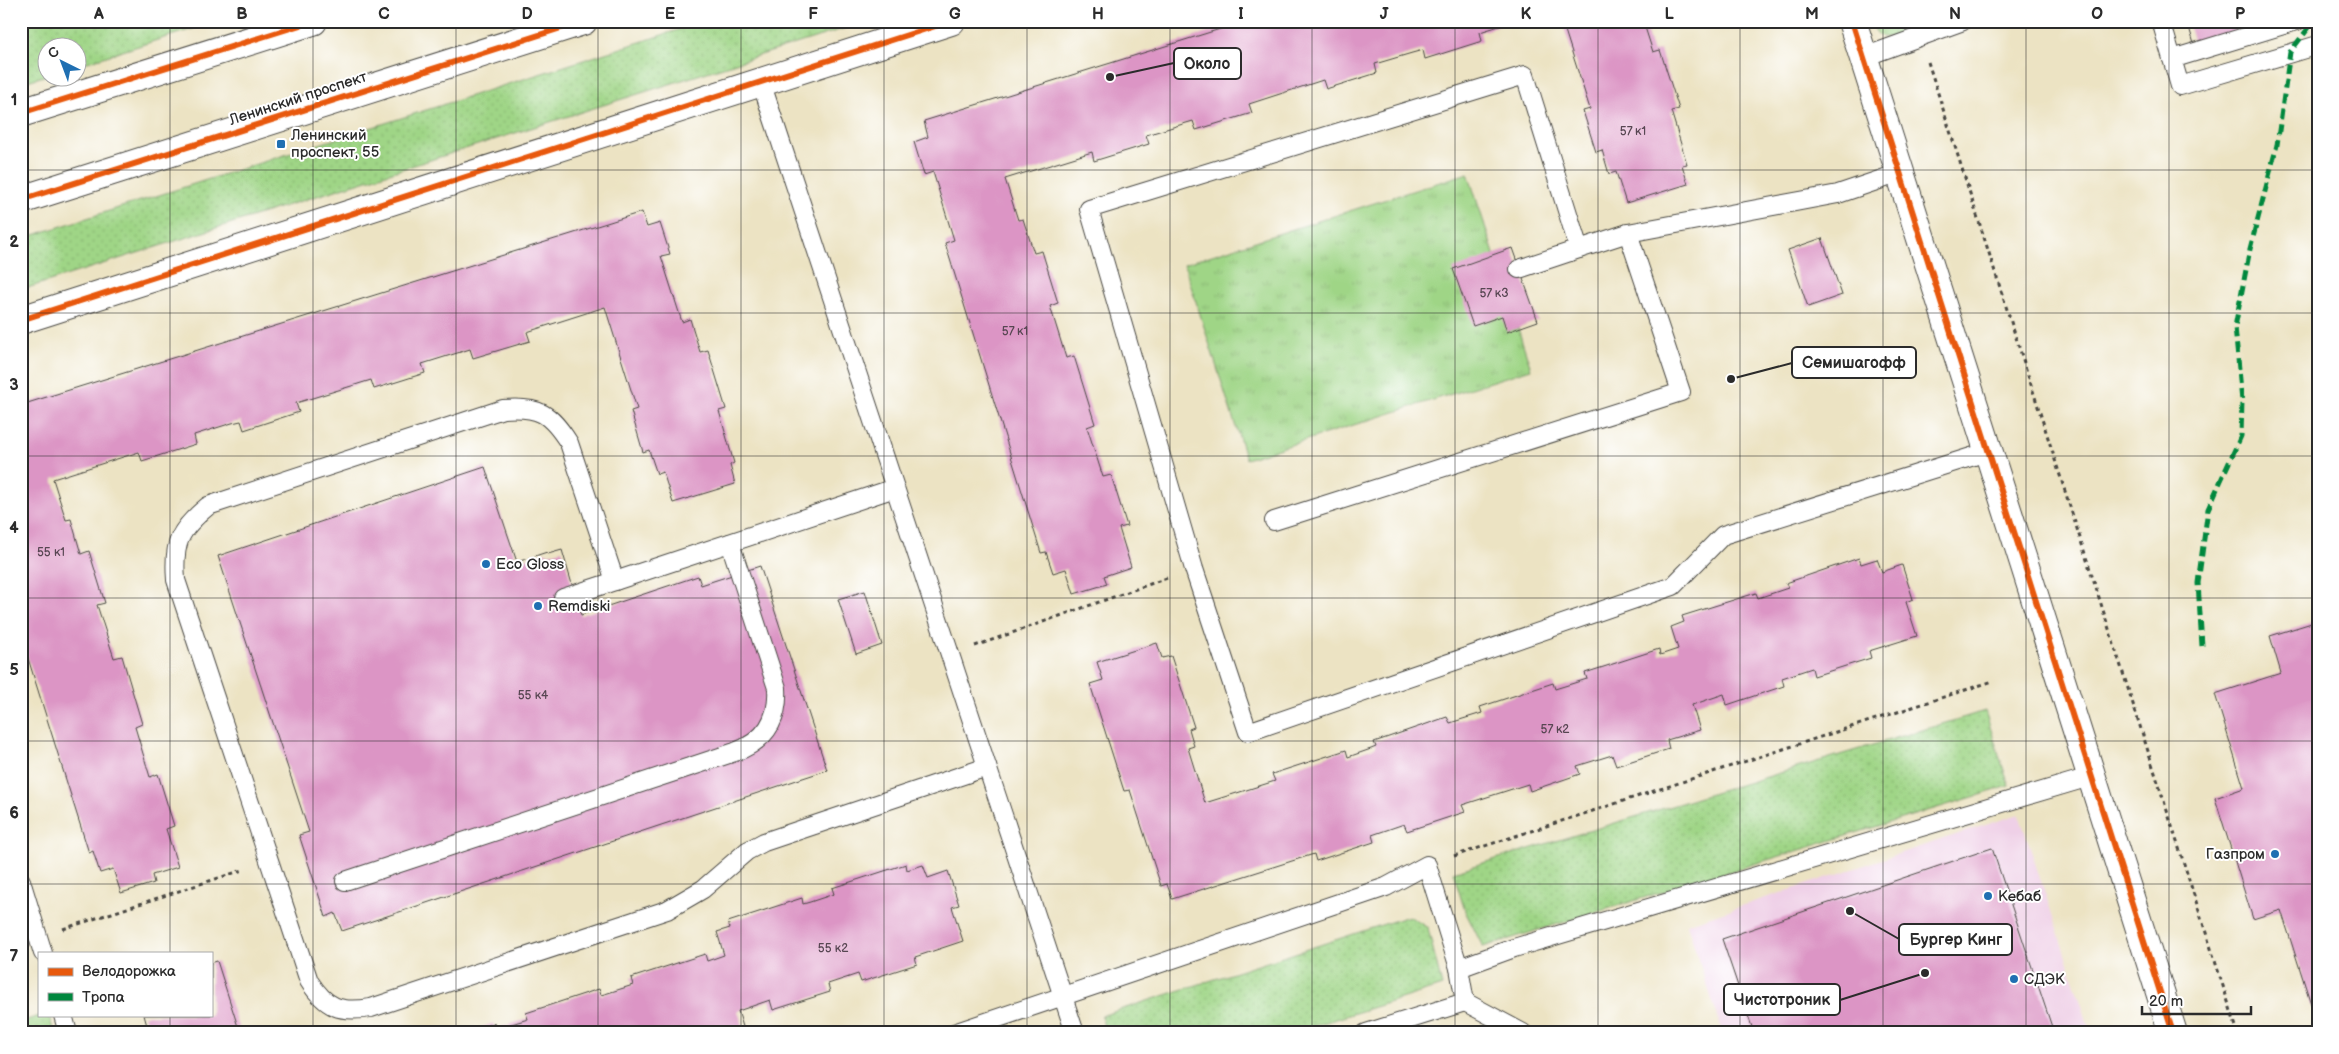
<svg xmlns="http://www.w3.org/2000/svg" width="2339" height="1054" font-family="'Balsamiq Sans',sans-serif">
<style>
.built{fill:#efd0e7}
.grass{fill:url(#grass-dots);stroke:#658058}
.park{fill:url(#park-tufts);stroke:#658058}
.building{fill:#dc95c5}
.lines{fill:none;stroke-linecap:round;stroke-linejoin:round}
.service-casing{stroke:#484742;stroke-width:20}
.minor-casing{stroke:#484742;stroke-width:30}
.tertiary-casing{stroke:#484742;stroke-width:30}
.path{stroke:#484742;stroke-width:3;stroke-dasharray:4 4;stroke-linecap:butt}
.service{stroke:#fff;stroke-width:18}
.minor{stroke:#fff;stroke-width:28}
.tertiary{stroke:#fff;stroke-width:28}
.quiet{stroke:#00873e;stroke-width:5;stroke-dasharray:10 5;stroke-linecap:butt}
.cycleway-casing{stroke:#fff;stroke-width:9}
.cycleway{stroke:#e8590c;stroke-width:6}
.grid{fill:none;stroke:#2b2b2b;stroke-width:1;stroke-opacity:0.55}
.poi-dot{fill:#1f6fb2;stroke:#fff;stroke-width:2}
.labels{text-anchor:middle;stroke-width:4;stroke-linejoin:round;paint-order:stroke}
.number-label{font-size:12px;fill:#574652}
.street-label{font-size:15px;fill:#2b2b2b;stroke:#fff}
.poi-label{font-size:15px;fill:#2b2b2b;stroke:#fff;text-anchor:start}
.leader{fill:none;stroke:#2b2b2b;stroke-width:2}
.callout-dot{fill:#2b2b2b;stroke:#fff;stroke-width:2}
.callout{fill:#fff;stroke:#2b2b2b;stroke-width:2}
.callout-label{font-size:16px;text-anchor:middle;font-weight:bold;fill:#2b2b2b}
.neatline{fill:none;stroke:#2b2b2b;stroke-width:2}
.grid-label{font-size:16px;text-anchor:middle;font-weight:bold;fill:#2b2b2b}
</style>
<defs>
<pattern id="grass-dots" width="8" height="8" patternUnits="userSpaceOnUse" patternTransform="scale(1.25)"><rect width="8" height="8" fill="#9fd586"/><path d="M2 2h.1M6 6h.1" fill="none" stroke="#89b774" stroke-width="1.8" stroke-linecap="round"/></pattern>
<pattern id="park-tufts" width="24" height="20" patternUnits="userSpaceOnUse" patternTransform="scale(1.25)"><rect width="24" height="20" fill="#9fd586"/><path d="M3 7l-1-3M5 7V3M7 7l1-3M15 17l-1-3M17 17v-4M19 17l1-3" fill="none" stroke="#89b774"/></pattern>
</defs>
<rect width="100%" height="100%" fill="#fff"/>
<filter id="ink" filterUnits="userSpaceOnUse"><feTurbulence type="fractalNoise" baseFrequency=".02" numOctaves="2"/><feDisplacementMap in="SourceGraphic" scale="10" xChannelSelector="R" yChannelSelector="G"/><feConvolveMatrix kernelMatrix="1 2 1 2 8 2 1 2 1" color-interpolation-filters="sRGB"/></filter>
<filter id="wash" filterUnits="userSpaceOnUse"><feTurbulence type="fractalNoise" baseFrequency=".0096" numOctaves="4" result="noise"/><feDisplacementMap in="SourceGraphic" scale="20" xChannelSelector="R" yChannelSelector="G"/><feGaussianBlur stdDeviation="1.12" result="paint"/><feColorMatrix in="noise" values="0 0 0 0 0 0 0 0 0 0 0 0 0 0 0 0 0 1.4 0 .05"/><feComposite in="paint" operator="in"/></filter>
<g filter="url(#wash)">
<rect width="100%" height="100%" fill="#ece3c3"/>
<path class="built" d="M2019,814L2091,1033H1723L1687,924Z"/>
<g class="grass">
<path d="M21,21H218L78,65V48H48L47,75L21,83Z"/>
<path d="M706,21H868L21,290V239Z"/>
<path d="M1871,21H1907L1910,31C1891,36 1879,46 1871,21Z"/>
<path d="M1985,711L2009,786L1483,947L1465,911L1453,872Z"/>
<path d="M1409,916L1428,928L1442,986L1291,1033H1106L1101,1016Z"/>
<path d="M42,1015H49L54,1033H21V1022Z"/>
</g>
<path class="park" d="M1468,173L1531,369L1246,459L1184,264Z"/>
<g id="blocks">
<g class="building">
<path d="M1246,21L1512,22L1480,32L1482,41L1425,59L1423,50L1412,53L1375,64L1377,73L1326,89L1323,80L1249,104L1252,113L1196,130L1193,121L1146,135L1149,144L1094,161L1092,152L1005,179L1018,220L1023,219L1034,253L1042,251L1058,303L1050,306L1066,358L1074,356L1095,424L1087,427L1103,477L1111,475L1127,526L1119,528L1131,567L1104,576L1107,584L1074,594L1066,569L1053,573L1046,552L1041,553L945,243L954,240L933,172L924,175L914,142L928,137L924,121Z"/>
<path d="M1562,21H1643L1653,52L1660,50L1679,109L1671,111L1687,164L1682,165L1688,184L1626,203L1616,172L1609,174L1602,150L1596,152L1583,111L1590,109Z"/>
<path d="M2187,21H2274L2195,47Z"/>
<path d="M642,212L647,227L660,223L670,254L661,256L682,322L690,319L700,352L708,350L726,409L719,411L734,463L730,465L735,484L673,503L663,472L657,474L649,450L643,452L631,411L637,409L605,307L527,332L530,341L473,358L470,349L422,364L425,373L374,389L371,380L296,403L299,412L244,430L241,421L232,423L194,435L196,444L142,461L139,452L53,479L66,520L71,519L81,554L89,551L105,603L97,605L114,658L122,656L142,724L135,727L150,777L158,774L174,826L166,829L178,867L152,875L154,883L121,893L113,869L100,873L93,851L89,853L21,636V405Z"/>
<path d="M1822,238L1842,295L1808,307L1788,250Z"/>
<path d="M1512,248L1538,321L1507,332L1502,316L1473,326L1453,269Z"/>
<path d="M485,467L517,562L547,552L548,554L562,550L581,615L698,576L701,585L760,566L827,770L342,931L335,913L326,917L299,835L309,832L218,556Z"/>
<path d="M1859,558L1861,564L1877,559L1882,572L1902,565L1913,599L1906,602L1917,636L1869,651L1871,658L1814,676L1812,668L1782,678L1784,686L1727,705L1724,694L1692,705L1700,730L1667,740L1669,749L1616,766L1612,755L1577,766L1580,774L1530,791L1528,784L1462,805L1465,812L1407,831L1404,824L1372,835L1374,842L1316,861L1314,854L1172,899L1167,884L1161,886L1130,790L1124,791L1090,684L1103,680L1097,662L1157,643L1162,658L1171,656L1194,727L1189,729L1194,746L1188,748L1205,803L1275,781L1272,774L1346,750L1348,757L1371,749L1376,747L1374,742L1447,717L1450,723L1482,713L1480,707L1553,683L1555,689L1587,679L1585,673L1659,649L1660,655L1678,649L1671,627L1684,622L1682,616L1756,593L1758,598L1788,588L1786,583Z"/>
<path d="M865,591L882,645L856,654L838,599Z"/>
<path d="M2318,621V1005L2312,1007L2281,910L2253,919L2215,798L2244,788L2215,694L2281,673L2270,636Z"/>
<path d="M1992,848L2054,1033H1754L1722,939Z"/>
<path d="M906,864L907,870L923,865L928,878L948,871L959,905L952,907L963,941L915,957L917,964L861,982L858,974L828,984L830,992L773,1010L770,1000L738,1011L745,1033H466L494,1023L495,1029L528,1019L526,1013L599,989L601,995L608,993L633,985L631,978L705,954L707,961L724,955L717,932L730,928L728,922L802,898L803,904L810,902L834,894L832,888Z"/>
<path d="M217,961L240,1033H149L144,1015H211V963Z"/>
</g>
</g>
</g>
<g filter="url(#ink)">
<use href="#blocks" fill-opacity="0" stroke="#484742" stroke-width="1"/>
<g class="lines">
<defs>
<g id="service">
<path d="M2161,21L2180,86L2318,45"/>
<path d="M1864,57L1963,21"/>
<path d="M2172,59L2297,21"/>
<path d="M761,82L1075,1033"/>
<path d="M1900,173L1838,194L1628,233L1579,249L1525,75L1089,209L1194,569L1248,732L1673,586L1723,535L1990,451"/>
<path d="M1519,269L1579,249"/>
<path d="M895,488L615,581L569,443C550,413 539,406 503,409L208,506C179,530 173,542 176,580L309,981C326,1008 340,1013 371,1008L667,910L703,889L747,851L764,842L987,767"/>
<path d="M1274,521L1681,392L1628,233"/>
<path d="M563,598L615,581"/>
<path d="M21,881L43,953"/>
<path d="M345,881L735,752C765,741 779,720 777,688L730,543"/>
<path d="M1459,968L1514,948L2093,776"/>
<path d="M1465,1002L1523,1033"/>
<path d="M63,1015L68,1033"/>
<path d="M954,1033L1386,887L1427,865L1459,968L1465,1002L1366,1033"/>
</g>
<g id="minor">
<path d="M1852,21L2173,1033"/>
<path d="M21,320L951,21"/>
</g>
<g id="tertiary">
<path d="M21,113L313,21"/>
<path d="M21,200L583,21"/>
</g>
</defs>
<use href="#service" class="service-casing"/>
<use href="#minor" class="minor-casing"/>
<use href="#tertiary" class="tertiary-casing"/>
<g class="path">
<path d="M1928,62L2238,1033"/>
<path d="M975,646L1167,578"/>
<path d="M1454,856L1993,681"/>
<path d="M63,929L243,870"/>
</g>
<use href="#service" class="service"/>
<use href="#minor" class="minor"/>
<use href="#tertiary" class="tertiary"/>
<path class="quiet" d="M2202,646L2198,583L2208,509L2241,436L2242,401L2235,327L2250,249L2277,145L2290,52L2314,21"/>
<defs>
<g id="cycleway">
<path d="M1852,21L2173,1033"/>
<path d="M21,113L313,21"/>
<path d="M21,200L583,21"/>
<path d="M21,320L951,21"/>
</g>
</defs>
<use href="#cycleway" class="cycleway-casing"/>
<use href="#cycleway" class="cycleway"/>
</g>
</g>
<path class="grid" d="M170,21V953M313,21V1033M456,21V1033M598,21V1033M741,21V1033M884,21V1033M1027,21V1033M1170,21V1033M1312,21V1033M1455,21V1033M1598,21V1033M1740,21V1033M1883,21V1033M2026,21V1033M2169,21V1033M21,170H2318M21,313H2318M21,456H2318M21,598H2318M21,741H2318M21,884H2318M170,1015V1033"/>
<g class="poi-dot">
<rect x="276" y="139" width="10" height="10" rx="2.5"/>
<circle cx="486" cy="564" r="5"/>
<circle cx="538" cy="606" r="5"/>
<circle cx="2275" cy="854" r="5"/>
<circle cx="1988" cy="896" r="5"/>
<circle cx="2014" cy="979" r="5"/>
</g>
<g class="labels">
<g class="number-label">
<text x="1633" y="135">57 к1</text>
<text x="1494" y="297">57 к3</text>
<text x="1015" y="335">57 к1</text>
<text x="51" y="556">55 к1</text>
<text x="533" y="699">55 к4</text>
<text x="1555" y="733">57 к2</text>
<text x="833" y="952">55 к2</text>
</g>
<g class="street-label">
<text transform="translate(298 98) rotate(-18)" y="5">Ленинский проспект</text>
</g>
<g class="poi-label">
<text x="291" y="140">Ленинский<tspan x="291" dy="17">проспект, 55</tspan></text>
<text x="496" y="569">Eco Gloss</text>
<text x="548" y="611">Remdiski</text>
<text x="2265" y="859" text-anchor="end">Газпром</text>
<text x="1998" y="901">Кебаб</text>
<text x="2024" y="984">СДЭК</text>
</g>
</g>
<path class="leader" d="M1110 77L1174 63M1731 379L1792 363M1850 911L1899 939M1925 973L1840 1000"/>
<g class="callout-dot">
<circle cx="1110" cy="77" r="5"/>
<circle cx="1731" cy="379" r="5"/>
<circle cx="1850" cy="911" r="5"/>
<circle cx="1925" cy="973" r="5"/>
</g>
<g class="callout">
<rect x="1174" y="48" width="67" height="31" rx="5"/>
<rect x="1792" y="347" width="124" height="31" rx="5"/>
<rect x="1899" y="924" width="113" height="31" rx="5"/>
<rect x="1724" y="984" width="116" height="31" rx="5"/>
</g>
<g class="callout-label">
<text x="1207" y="69">Около</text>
<text x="1854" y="368">Семишагофф</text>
<text x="1956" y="945">Бургер Кинг</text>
<text x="1782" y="1005">Чистотроник</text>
</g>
<rect width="2339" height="1054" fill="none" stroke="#fff" stroke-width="55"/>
<rect x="38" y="952" width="175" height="65" fill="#ffffff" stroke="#aaaaaa"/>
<rect x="48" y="968" width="25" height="8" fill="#e8590c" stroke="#aaaaaa"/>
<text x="82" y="976" font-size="15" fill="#2b2b2b">Велодорожка</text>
<rect x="48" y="993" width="25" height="8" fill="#00873e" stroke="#aaaaaa"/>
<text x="82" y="1002" font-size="15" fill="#2b2b2b">Тропа</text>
<g transform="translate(62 62) rotate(318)"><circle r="24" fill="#ffffff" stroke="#aaaaaa"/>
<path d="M0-4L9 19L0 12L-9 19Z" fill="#1f6fb2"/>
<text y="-8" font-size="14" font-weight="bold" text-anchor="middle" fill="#2b2b2b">С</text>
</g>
<path d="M2142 1006v8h109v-8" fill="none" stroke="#2b2b2b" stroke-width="2.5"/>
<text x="2149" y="1006" font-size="15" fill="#2b2b2b" stroke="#ffffff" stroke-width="4" paint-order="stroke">20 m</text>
<rect x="28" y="28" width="2284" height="998" class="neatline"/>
<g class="grid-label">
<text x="99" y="19">A</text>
<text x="242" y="19">B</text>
<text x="384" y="19">C</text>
<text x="527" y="19">D</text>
<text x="670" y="19">E</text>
<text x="813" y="19">F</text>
<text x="955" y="19">G</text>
<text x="1098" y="19">H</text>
<text x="1241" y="19">I</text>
<text x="1384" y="19">J</text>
<text x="1526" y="19">K</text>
<text x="1669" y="19">L</text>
<text x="1812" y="19">M</text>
<text x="1955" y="19">N</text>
<text x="2097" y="19">O</text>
<text x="2240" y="19">P</text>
<text x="14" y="105">1</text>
<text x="14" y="247">2</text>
<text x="14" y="390">3</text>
<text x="14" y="533">4</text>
<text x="14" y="675">5</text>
<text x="14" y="818">6</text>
<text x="14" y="961">7</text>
</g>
</svg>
